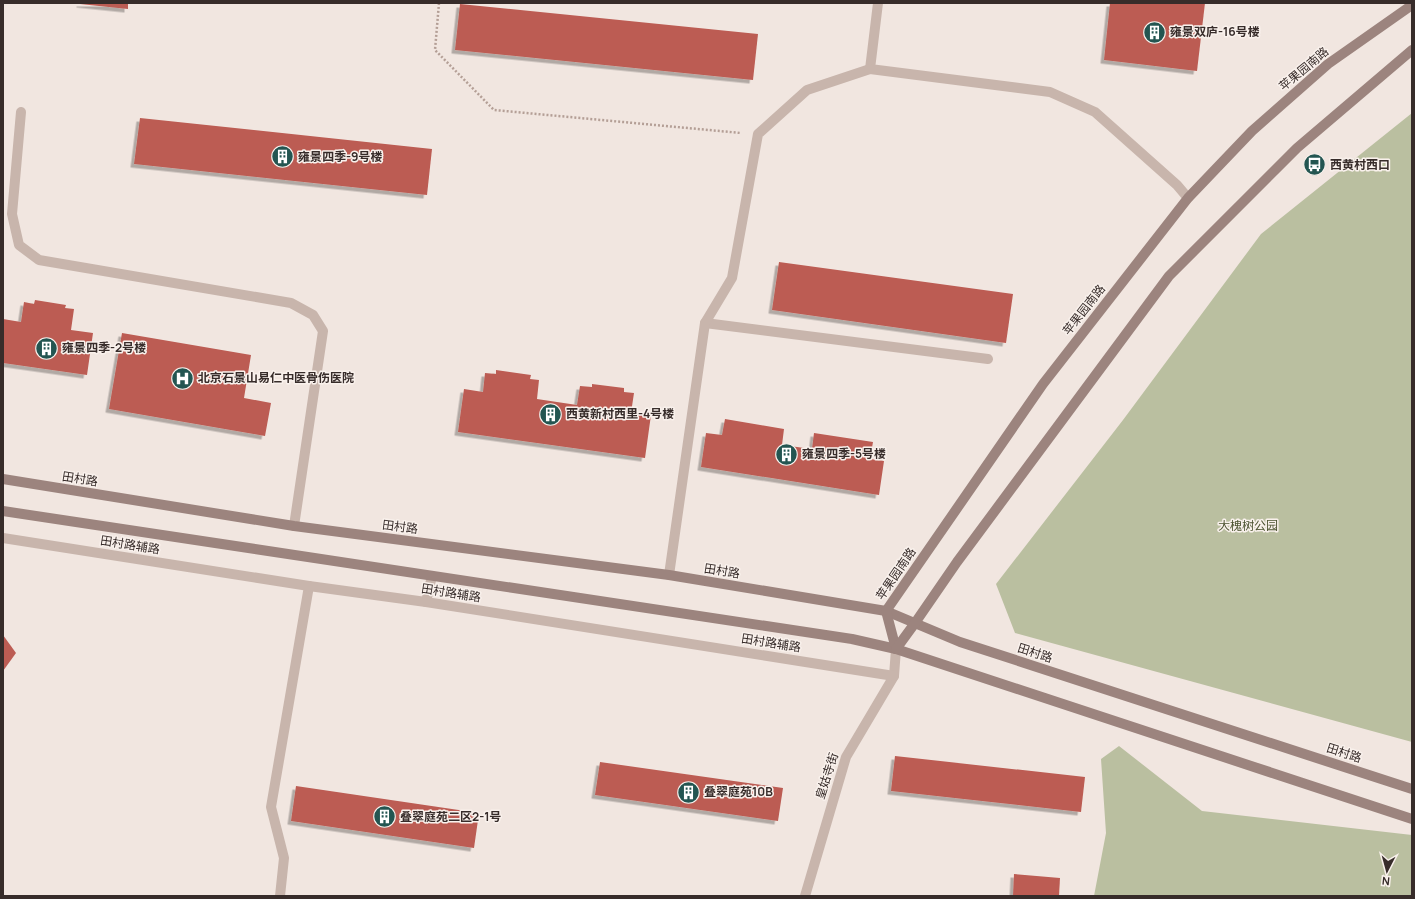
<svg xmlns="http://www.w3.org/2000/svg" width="1415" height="899" font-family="Manrope,'Noto Sans SC',sans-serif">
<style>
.green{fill:#babfa0}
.building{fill:#bc5c53;filter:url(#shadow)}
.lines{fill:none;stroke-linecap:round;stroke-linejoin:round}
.path{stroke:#b49f96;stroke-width:2.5;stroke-dasharray:2 2;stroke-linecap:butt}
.service{stroke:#c8b5ac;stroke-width:10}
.minor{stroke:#c8b5ac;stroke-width:10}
.tertiary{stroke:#c8b5ac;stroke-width:10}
.secondary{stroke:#9c847e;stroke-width:10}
.labels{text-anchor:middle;stroke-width:3;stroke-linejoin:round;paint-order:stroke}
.poi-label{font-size:12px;font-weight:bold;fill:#372c2a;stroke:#f9f1ec;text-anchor:start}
.street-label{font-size:12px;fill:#372c2a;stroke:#f9f1ec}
.park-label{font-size:12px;fill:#4c5330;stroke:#f9f1ec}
</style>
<defs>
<filter id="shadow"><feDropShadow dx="-3.5" dy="3.5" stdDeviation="0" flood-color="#0004"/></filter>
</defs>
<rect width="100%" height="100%" fill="#f1e6e0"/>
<g class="green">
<path d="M1412,113V742L1015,633L996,584L1123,420L1261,234Z"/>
<path d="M1119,746L1202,811L1412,835V896H1094L1106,833L1101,759Z"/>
</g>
<g class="building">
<path d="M80,3H128V9L80,4Z"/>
<path d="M1110,3H1205L1197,71L1104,60Z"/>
<path d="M460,4L758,34L753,80L455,50Z"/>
<path d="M140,118L432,149L427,195L134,164Z"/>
<path d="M779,262L1013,294L1006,343L772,310Z"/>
<path d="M35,300L66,305L65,308L74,309L71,330L93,333L87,375L3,363V319L21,322L24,302L34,304Z"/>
<path d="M122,333L251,355L244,398L271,403L265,436L109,409Z"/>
<path d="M496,370L531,375L530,379L539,380L537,399L577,405L580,386L592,387V384L624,388V392L634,393L631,413L651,415L645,458L458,432L464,389L483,392L485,373L496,374Z"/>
<path d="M725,419L784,429L782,445L812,449L814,433L873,442L870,459L884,461L879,495L701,467L706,433L722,435Z"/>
<path d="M3,635L16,653L3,671Z"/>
<path d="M895,756L1085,777L1081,812L891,791Z"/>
<path d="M600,762L783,788L778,821L595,795Z"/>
<path d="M296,786L479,813L474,848L291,821Z"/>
<path d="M1014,874L1060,878L1059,896H1013Z"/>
</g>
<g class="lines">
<path class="path" d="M439,3L435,50L494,110L741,133"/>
<g class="service">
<path d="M21,112L12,214L19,245L39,260L291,303L313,315L323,331L294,526"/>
<path d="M705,323L988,359"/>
</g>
<g class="minor">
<path d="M878,3L870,69L1050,92L1095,112L1177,185L1188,198"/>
<path d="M669,575L705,323L732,278L758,134L807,90L870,69"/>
<path d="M426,602L432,576"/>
<path d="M280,896L284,858L271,807L309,586"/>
<path d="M805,896L846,757L894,676L896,649"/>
</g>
<path class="tertiary" d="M3,538L309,586L426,602L894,676"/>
<g class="secondary">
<path d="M3,479L294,526L669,575L886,611L960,642L1412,789"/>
<path d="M3,511L852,639L896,649L1412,819"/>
<path d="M896,649L886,611L1043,384L1188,198L1252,131L1328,64L1412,5"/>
<path d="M896,649L915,623L957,562L1169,276L1297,148L1412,50"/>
</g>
</g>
<defs>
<symbol id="building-disc" viewBox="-11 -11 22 22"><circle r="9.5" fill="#235551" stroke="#f9f1ec"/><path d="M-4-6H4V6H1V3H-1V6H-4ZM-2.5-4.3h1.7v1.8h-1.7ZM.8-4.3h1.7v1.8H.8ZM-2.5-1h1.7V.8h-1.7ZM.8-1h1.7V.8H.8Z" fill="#fff"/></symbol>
<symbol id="bus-disc" viewBox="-11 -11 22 22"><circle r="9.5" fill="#235551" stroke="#f9f1ec"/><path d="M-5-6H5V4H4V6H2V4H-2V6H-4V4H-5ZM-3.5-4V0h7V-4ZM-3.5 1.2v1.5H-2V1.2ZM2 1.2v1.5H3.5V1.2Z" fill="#fff"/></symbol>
<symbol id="hospital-disc" viewBox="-11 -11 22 22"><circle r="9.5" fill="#235551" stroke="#f9f1ec"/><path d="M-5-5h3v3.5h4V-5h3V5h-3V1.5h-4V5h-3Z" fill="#fff"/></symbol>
</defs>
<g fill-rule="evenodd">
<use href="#building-disc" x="1142" y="20" width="25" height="25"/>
<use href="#building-disc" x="270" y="144" width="25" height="25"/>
<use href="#bus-disc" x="1302" y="152" width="25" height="25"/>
<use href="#building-disc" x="34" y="336" width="25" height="25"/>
<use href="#hospital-disc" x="170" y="366" width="25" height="25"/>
<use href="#building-disc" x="538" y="402" width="25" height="25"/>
<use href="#building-disc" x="774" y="442" width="25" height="25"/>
<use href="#building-disc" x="676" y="780" width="25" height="25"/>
<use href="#building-disc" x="372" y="804" width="25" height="25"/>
</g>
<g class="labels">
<g class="poi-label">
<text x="1170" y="36">雍景双庐-16号楼</text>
<text x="298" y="161">雍景四季-9号楼</text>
<text x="1330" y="169">西黄村西口</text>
<text x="62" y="352">雍景四季-2号楼</text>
<text x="198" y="382">北京石景山易仁中医骨伤医院</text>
<text x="566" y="418">西黄新村西里-4号楼</text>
<text x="802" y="458">雍景四季-5号楼</text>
<text x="704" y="796">叠翠庭苑10B</text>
<text x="400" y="821">叠翠庭苑二区2-1号</text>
</g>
<g class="street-label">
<text transform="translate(1304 69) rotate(-40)" y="4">苹果园南路</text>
<text transform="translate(1084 310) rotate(-52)" y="4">苹果园南路</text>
<text transform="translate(80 479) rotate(9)" y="4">田村路</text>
<text transform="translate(400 527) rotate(7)" y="4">田村路</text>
<text transform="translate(130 545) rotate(9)" y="4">田村路辅路</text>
<text transform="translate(722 571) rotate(9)" y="4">田村路</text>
<text transform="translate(896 574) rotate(-56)" y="4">苹果园南路</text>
<text transform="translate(451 593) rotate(9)" y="4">田村路辅路</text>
<text transform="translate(771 643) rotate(9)" y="4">田村路辅路</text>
<text transform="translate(1035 653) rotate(18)" y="4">田村路</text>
<text transform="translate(1344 753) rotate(18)" y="4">田村路</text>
<text transform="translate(827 776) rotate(-72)" y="4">皇姑寺街</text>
</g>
<g class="park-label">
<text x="1248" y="530">大槐树公园</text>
</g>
</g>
<rect width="1415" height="899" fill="none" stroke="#372c2a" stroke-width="8"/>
<g transform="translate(1387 871) rotate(186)" stroke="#f9f1ec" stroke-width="3" paint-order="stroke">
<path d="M0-3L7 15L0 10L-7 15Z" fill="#372c2a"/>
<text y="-6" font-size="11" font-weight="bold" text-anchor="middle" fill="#372c2a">N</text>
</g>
</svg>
